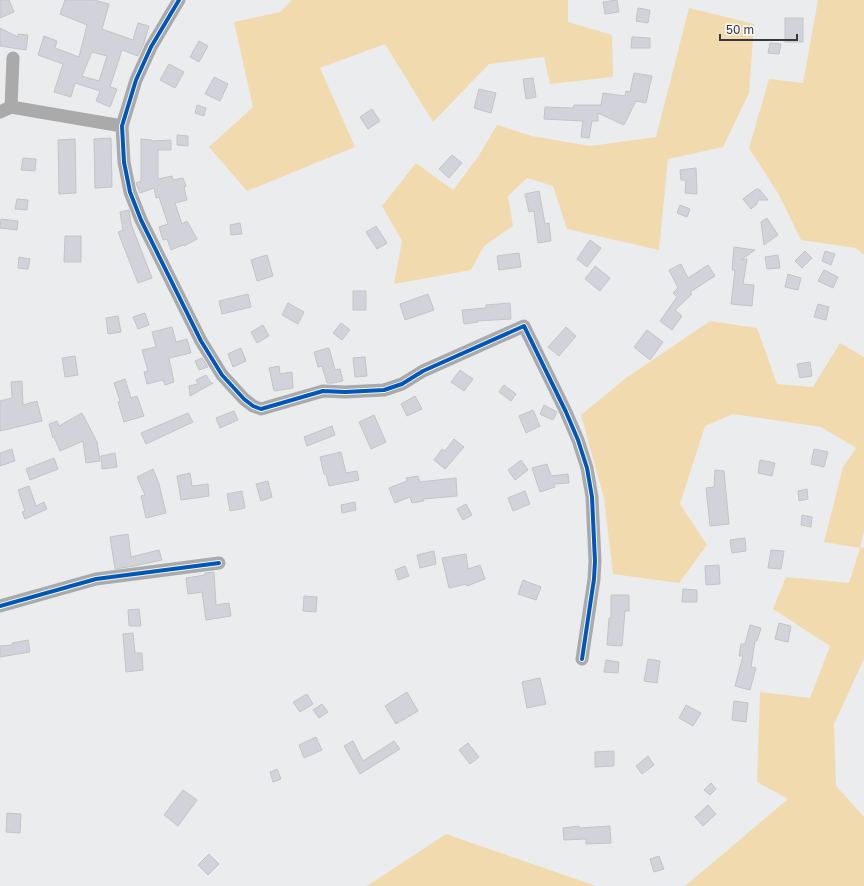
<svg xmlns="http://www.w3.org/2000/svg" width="864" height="886" font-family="'Golos Text',sans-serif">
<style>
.green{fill:#f1dbae}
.building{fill:#d2d3da;stroke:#c3c4c5;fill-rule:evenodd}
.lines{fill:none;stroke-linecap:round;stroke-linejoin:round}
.minor{stroke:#aaa;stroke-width:13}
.cycleway-casing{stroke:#f7f8fc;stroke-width:6}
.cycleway{stroke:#0057b8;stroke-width:4}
</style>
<rect width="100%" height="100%" fill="#ebeced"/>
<g class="green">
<path d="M292,0H568V22L612,35L613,77L550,84L544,57L489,64L433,122L385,44L320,68L355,147L247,191L209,147L253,107L234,22L280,12Z"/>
<path d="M818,0H864V255L856,248L801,240L779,195L749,148L769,79L803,83Z"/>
<path d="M689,8L754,24L749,93L723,147L668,159L659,250L567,229L553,186L527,178L508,196L513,226L484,246L471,270L394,284L402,241L382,206L416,163L453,190L478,157L497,125L532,136L590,146L656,137Z"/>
<path d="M710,321L757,328L777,384L813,387L840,343L864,357V532L860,547L864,548V659L834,724L836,786L864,817V886H685L788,799L757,782L760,692L810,698L830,646L773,609L786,577L849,583L860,548L824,542L843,467L856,448L821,427L733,414L705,426L680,504L707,545L679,583L613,574L604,498L581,415L626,378Z"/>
<path d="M446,834L596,886H367Z"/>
</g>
<g class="building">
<path d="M4,0H9L14,12L0,18V1Z"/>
<path d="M65,0H94L109,4L102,29L133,40L138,23L149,26L144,43L138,56L122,50L110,87L117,89L110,107L96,101L100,91L75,83L71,97L54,92L63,64L38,55L44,36L57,41L55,48L79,57L87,25L60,14ZM92,52L107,56L99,81L82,76Z"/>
<path d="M617,0L619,12L605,14L603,2Z"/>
<path d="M638,8L650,10L648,23L636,21Z"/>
<rect x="785" y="18" width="18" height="24"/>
<path d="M0,28L18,37V34L28,35L26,50L0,46Z"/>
<path d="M632,37L650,38V48H631Z"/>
<path d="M199,41L208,46L199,62L190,57Z"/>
<path d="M770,43L781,44L779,54L768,53Z"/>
<path d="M169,64L184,72L175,88L160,80Z"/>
<path d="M634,73L652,76L646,103L636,101L624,125L598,113V121H592L589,138L581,137L583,121L544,119L545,107L573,108L574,105H601L603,93L625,96L626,91L630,92Z"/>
<path d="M214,77L228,84L220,101L205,94Z"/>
<path d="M533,78L536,97L526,99L523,79Z"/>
<path d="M479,89L496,93L491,113L474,108Z"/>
<path d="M197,105L206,108L204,116L195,113Z"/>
<path d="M372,109L380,121L368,129L360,117Z"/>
<path d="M177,135L188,136V146L177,145Z"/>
<path d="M111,138L112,187L95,188L94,139Z"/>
<path d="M75,139L76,193L59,194L58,140Z"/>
<path d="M141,139L152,140V141L171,140V150H158V179L172,176L173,180L183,178L186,186L184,187L187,200L175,203L182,224L187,221L197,239L184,246L183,245L171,250L167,239L163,240L159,227L168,224L159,197L156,198L154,188L140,193L136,183L141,181Z"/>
<path d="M452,155L462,163L449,178L439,169Z"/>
<path d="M23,158L36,159L35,171L21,170Z"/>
<path d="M696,168L697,194L685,193L686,180H681L680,170Z"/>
<path d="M756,189H759L768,200H758L757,204L751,209L743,199Z"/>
<path d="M539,191L545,224L549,223L551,241L538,243L534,211L529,212L525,194Z"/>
<path d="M17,199L28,200L27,210L15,209Z"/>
<path d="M680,205L690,209L687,217L677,213Z"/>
<path d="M129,210L131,224L152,278L138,283L118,232L123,230L120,212Z"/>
<path d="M767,218L778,235L764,245L761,222Z"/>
<path d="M1,219L18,221L17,230L0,228Z"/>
<path d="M240,223L242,234L231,235L230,225Z"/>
<path d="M376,226L387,243L377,249L366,232Z"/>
<path d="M65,236H81V262H64Z"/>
<path d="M590,240L601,248L587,267L577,259Z"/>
<path d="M734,247L755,250L741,260L747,259L743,284L754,285L752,306L731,304L735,270H732Z"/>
<path d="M805,251L812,258L802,268L795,261Z"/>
<path d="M825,251L835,254L831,265L822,261Z"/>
<path d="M519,253L521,267L499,270L497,256Z"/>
<path d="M267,255L273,276L257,281L251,260Z"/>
<path d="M778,255L780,268L767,269L765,257Z"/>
<path d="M19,257L30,259L28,269L18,268Z"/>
<path d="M681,264L688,278L708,265L715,276L690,292L692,294L675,310L682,316L672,330L660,321L677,297L673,293L678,288L669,270Z"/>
<path d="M595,266L610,278L600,291L585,279Z"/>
<path d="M824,270L838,277L833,288L818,281Z"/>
<path d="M788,274L801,278L798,290L785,287Z"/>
<rect x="353" y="291" width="13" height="19"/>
<path d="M248,294L251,307L222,314L219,301Z"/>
<path d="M428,294L434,310L405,320L400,304Z"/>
<path d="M288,303L304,312L298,324L282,315Z"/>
<path d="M510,303L511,319L477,321L478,322L464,324L462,310L486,308V305Z"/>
<path d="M818,304L829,307L826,320L814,317Z"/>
<path d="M145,313L149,325L138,329L133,317Z"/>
<path d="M118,316L121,332L108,334L106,318Z"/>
<path d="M341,323L350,330L342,340L333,333Z"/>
<path d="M263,325L269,336L257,343L251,332Z"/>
<path d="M172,327L176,342L187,339L191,353L169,358L174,382L165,385L163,380L147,384L144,372L148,371L142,350L156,347L152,332Z"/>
<path d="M566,327L576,336L559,356L548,347Z"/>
<path d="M647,330L663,342L650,360L634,347Z"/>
<path d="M241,348L246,361L233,367L228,354Z"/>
<path d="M329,348L335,370L340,369L343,381L333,383H327L322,366L318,367L314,352Z"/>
<path d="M75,356L78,375L65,377L62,358Z"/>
<path d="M365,357L367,376L355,377L353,358Z"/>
<path d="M202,358L208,367L199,370L195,361Z"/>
<path d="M810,362L812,376L800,378L797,364Z"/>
<path d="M279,366L280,374L292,372L293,388L274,391L269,368Z"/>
<path d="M460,370L473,379L464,391L451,382Z"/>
<path d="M206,375L211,383H213L190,396L189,386L198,384L196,380Z"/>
<path d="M125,379L131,398L137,396L144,416L124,422L118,402L120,401L114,383Z"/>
<path d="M22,381L23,405L37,401L42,421L0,431V401L12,398L11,382Z"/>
<path d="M504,385L516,394L511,401L499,392Z"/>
<path d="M415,396L422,409L407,416L401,404Z"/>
<path d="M544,405L557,412L553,420L540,414Z"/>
<path d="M533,410L540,426L526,433L519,416Z"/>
<path d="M234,411L238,420L220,428L216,418Z"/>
<path d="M82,413L97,442L100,461L86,463L83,441L60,451L54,437L53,438L49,424L57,421L59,426Z"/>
<path d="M188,413L193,422L146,444L141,433Z"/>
<path d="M374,415L386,442L371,449L359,422Z"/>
<path d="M332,426L335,435L307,446L304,437Z"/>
<path d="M454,439L464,447L445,469L434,460L442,449L445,451Z"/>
<path d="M12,449L15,461L0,466V453Z"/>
<path d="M814,449L828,452L824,467L811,464Z"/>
<path d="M341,452L346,473L357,471L359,480L329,486L326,474H324L320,457Z"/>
<path d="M115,453L117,467L102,469L101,456Z"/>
<path d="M54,458L58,469L30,480L26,469Z"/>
<path d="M521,460L528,470L515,480L508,470Z"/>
<path d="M760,460L775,463L772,476L758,473Z"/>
<path d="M547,464L551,476L568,474L569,483L554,484L555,487L540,492L532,468Z"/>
<path d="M153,469L159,484L166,513L146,518L141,496L145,495L137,477Z"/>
<path d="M715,470L724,471L729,524L710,526L706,488L714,487Z"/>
<path d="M190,473L192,486L208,484L209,496L181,500L177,476Z"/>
<path d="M418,476L420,482L456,478L457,496L423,499L424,501L412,503L410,497L395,503L389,488L407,481L406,478Z"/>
<path d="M268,481L272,497L261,501L256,484Z"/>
<path d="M29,486L36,506L44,502L47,509L25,519L22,512L25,511L18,490Z"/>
<path d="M807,489L808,499L799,501L798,491Z"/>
<path d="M242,491L245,508L230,511L227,494Z"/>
<path d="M525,491L530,504L513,511L508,498Z"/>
<path d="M355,502L356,510L342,513L341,505Z"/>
<path d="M466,504L472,515L463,520L457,509Z"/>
<path d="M802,515L812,517L811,527L801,525Z"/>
<path d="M128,534L131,557L159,550L162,560L134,566L115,569L110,537Z"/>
<path d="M745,538L746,551L732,553L730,540Z"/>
<path d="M771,550L784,551L781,569L768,568Z"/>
<path d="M434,551L436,564L420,568L417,555Z"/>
<path d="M466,554L468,569L480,565L485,579L467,586V584L449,588L442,558Z"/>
<path d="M719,565L720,584L706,585L705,566Z"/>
<path d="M405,566L409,576L398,580L395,570Z"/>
<path d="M214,572L216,605L229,603L231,616L206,620L202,592L188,594L186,578L205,575V573Z"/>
<path d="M523,580L541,587L536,600L518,594Z"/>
<path d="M683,589L697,590V602H682Z"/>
<path d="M611,595H629V611H625L622,646L607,645L609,618H611Z"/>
<path d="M304,596L317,597L316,612L303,611Z"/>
<path d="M139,609L141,626H129L128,610Z"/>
<path d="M779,623L791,626L788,642L775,639Z"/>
<path d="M750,625L761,628L757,641H755L751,667L756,668L750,690L735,686L743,656H739L741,644H745Z"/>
<path d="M133,633L135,653H142L143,670L126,672L123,634Z"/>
<path d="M28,640L30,652L0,657V646L13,645L12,643Z"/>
<path d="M648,659L660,661L657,683L644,681Z"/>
<path d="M606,660L619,662L618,673L604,672Z"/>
<path d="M540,678L546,704L527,708L522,682Z"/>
<path d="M407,692L418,711L396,724L385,706Z"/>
<path d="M307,694L313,704L300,712L293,702Z"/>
<path d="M734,701L748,703L746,722L732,720Z"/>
<path d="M322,704L328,712L319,718L313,710Z"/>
<path d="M686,705L701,713L693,726L679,718Z"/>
<path d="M316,737L322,750L304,758L299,745Z"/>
<path d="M353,741L363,761L394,741L400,749L360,774L344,746Z"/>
<path d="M468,743L479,757L470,764L459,750Z"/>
<path d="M614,751V766L595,767V752Z"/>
<path d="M648,756L654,765L642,774L636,766Z"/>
<path d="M277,769L281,779L273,782L270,772Z"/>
<path d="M711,783L716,789L710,795L704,790Z"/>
<path d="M183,790L197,800L178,826L164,815Z"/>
<path d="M708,805L716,814L703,826L695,817Z"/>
<path d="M7,813L21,814L20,833L6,832Z"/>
<path d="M579,826V828L610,826L611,843L586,844V839L564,840L563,828Z"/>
<path d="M209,854L219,864L208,875L198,865Z"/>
<path d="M659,856L664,869L654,872L650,859Z"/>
</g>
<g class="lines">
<g class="minor">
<path d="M179,0L151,47L136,80L122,126L124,162L130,192L141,220L201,341L222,375L244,399L253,406L261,409L323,391L345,392L384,390L402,384L423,371L524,326L566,412L578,440L587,468L592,497L595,561L594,579L582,659"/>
<path d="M11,107L13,58"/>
<path d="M0,112L11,107L122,126"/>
<path d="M0,606L96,579L219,563"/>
</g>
<defs>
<g id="cycleway">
<path d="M179,0L151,47L136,80L122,126L124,162L130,192L141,220L201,341L222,375L244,399L253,406L261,409L323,391L345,392L384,390L402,384L423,371L524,326L566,412L578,440L587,468L592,497L595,561L594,579L582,659"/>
<path d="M0,606L96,579L219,563"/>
</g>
</defs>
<use href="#cycleway" class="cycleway-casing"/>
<use href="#cycleway" class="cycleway"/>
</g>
<path d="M720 34v6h77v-6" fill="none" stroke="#373839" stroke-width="2"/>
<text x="726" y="34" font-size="12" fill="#373839" stroke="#f7f8fc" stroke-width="3" paint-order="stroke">50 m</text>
</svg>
